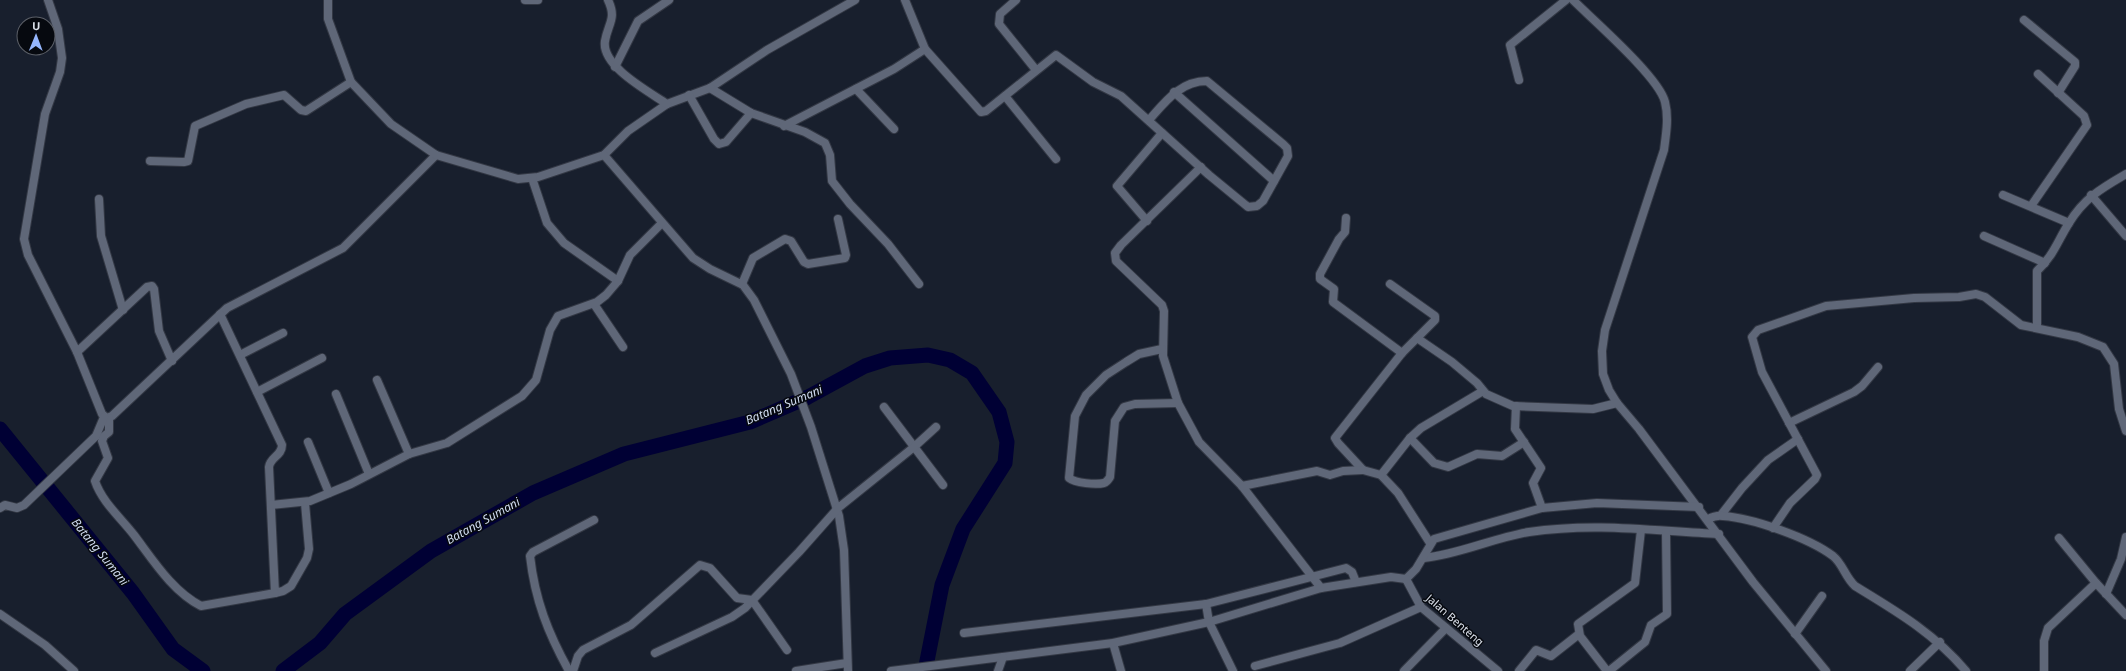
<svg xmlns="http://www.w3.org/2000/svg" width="2126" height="671" font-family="'Noto Sans',sans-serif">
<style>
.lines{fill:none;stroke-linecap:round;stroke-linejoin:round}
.river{stroke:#000034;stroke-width:15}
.minor-casing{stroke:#333844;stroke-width:10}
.minor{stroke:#5f6778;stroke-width:8}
.labels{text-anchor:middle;stroke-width:3;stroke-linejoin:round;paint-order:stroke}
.street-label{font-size:11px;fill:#dbe0ea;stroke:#06090f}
.water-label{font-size:12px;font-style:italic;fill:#d0dbf0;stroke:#06090f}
</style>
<rect width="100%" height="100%" fill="#181f2d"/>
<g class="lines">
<g class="river">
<path d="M0,429L133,593L173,649L203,671"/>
<path d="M283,671L320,643L345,614L431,551L533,493L624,454L750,422L808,397L865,366L890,358L928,355L950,360L972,373L999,412L1007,442L1005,463L963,529L942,585L925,671"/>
</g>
<defs>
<g id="minor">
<path d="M48,0L58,29L62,58L60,72L45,114L24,239L28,255L77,352L102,414L107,418L112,416L227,308L343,248L436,155"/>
<path d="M328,0V19L351,82L391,124L436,155L518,179L538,177L604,155L628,131L667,104L710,88L767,50L855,0"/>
<path d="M525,0H538"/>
<path d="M608,0C617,19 608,23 605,41C601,66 648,91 667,104"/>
<path d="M905,0L925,49L981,112L986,111L1056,55L1093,82L1121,96L1209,175L1248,207L1257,206L1263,201L1288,156L1287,148L1283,144L1207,81C1180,81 1165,102 1149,120"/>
<path d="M1016,0L1000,14L999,24L1036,70"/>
<path d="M1573,0C1593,20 1659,77 1665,102C1669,118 1666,134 1664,150L1605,330L1602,351L1603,374L1609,390L1617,403L1639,429L1753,582L1826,671"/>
<path d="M2024,20L2075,62V66L2058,93"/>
<path d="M615,67L638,21L669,0"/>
<path d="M1519,80L1510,45L1566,0"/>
<path d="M710,88L751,113L805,132L825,143L830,155L832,181L850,204L888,244L919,284"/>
<path d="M856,89L894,129"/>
<path d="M1174,92L1274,181"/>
<path d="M689,95L714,139L719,144L726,142L751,113"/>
<path d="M1005,96L1056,159"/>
<path d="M784,126L894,69L925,49"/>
<path d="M604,155L693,258L710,269L743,285L754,300L791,374L811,427L839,516L844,550L848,671"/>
<path d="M150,161L184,162L188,161L195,126L246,104L284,95L301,110L306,111L351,82"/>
<path d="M1201,167L1121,245L1115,253L1116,261L1162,305L1164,311L1163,356L1178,403L1199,442L1242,486L1321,588"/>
<path d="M532,178L547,223L564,243L618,281"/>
<path d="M2003,195L2069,223"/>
<path d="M2091,195L2126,236"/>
<path d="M99,199L101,236L123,310"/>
<path d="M2031,206L2087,125L2084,116L2038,74"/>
<path d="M1346,218L1345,232L1339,239L1320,274V279L1334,289L1333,302L1402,353"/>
<path d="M1147,221L1117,186L1162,133"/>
<path d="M1984,236L2045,263"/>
<path d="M742,284L753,258L785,239L791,241L804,262L808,264L845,258L846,255L838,219"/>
<path d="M1390,284L1435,316V320L1402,353L1335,438L1338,443L1363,470L1381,475L1398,493L1430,543"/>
<path d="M594,304L623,347"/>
<path d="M220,314L282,445C282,456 270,457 269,467L275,593L283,591L291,586L307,558L309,549L305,503"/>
<path d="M2037,328V271C2054,255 2057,242 2069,223C2084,198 2102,188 2126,174"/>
<path d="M1417,338L1452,362L1477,383L1486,394L1513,406L1593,409L1617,403"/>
<path d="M1162,349L1139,354L1126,362L1106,375L1086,395L1075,416L1069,478C1075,483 1096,485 1104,483C1107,482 1108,480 1110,477L1115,421L1124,407L1135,404L1178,403"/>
<path d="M77,352L147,287L152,286L154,289L159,331L172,361"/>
<path d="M240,355L283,333"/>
<path d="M377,380L409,454"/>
<path d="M257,392L322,358"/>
<path d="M336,394L369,474"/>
<path d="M1516,406L1515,429L1541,468L1533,483L1542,508"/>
<path d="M884,407L943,485"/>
<path d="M109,418V432L104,436L102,441L108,458L95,481C102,502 121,518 134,535C153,560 172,591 201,606L275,593"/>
<path d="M1789,423L1854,392L1862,386L1878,367"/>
<path d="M1410,438L1434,463L1448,467L1477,454L1502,456L1524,442"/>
<path d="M308,442L329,493"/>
<path d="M1381,475L1410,438L1421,428L1483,391"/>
<path d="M1242,486L1317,471L1330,475L1343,471L1363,470"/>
<path d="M271,505L310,501L351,484L409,454L447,443L522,396L536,380L550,330L558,316L597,302L606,295L618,281L630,255L662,223"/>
<path d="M0,508L5,505L17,508L24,505L96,436L104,417"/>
<path d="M1721,515L1742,488L1768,460L1798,439"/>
<path d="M1708,519C1712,517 1718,515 1723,516C1753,518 1809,538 1833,556C1843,564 1845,577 1855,586C1896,611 1934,633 1966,671"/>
<path d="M1773,528L1790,503L1815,479L1817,475L1762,372L1752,337L1758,330L1826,306L1914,298L1959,297L1976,294L1985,297L2021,325L2078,337L2103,347L2114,364L2119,409L2126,431"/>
<path d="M2059,538L2096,583L2126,615"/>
<path d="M1424,558C1460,554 1493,538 1529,532C1595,522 1654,531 1719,534"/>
<path d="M1406,579L1416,569L1434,539L1542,508L1597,503L1699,507"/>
<path d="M1406,579L1421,607L1498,671"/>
<path d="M2106,594L2121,559L2126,537"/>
<path d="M1206,604L1209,622L1233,671"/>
<path d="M0,614L45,645L74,671"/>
<path d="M964,633L1206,604L1346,568L1352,572L1356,582"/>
<path d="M1795,634L1822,596"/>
<path d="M1113,643L1121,671"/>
<path d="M655,653L732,617L745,608L799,552L838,508L914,447L936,427"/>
<path d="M1255,666L1340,643L1421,607"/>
<path d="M569,671C548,633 535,600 530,556L533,552L594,520"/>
<path d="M573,671L578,656L583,650L631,625L700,565L710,568L737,598L752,600L787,650"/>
<path d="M796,671L847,663"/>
<path d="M891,671L1113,643L1209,622L1321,588L1391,577L1406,579"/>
<path d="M998,671L1003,657"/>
<path d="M1404,671L1446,628"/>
<path d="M1519,671L1536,650L1551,656L1579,634"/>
<path d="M1607,671L1580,636L1578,624L1635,583L1641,530"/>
<path d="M1609,671L1645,642L1651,625L1667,614L1666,532"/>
<path d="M1910,671L1940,642"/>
<path d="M2044,671V641L2048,628L2096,583"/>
</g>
</defs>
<use href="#minor" class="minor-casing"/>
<use href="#minor" class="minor"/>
</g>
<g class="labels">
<g class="street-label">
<text transform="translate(1455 620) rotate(41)" y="4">Jalan Benteng</text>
</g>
<g class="water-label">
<text transform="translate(784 405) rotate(-23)" y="4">Batang Sumani</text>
<text transform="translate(483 521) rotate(-29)" y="4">Batang Sumani</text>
<text transform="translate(100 552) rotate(51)" y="4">Batang Sumani</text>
</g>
</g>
<g transform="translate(36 36) rotate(1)"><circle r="19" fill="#06090f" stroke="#5b5f67"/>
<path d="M0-3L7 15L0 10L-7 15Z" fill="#95b6fd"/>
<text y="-6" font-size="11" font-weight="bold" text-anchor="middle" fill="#dbe0ea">U</text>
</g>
</svg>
